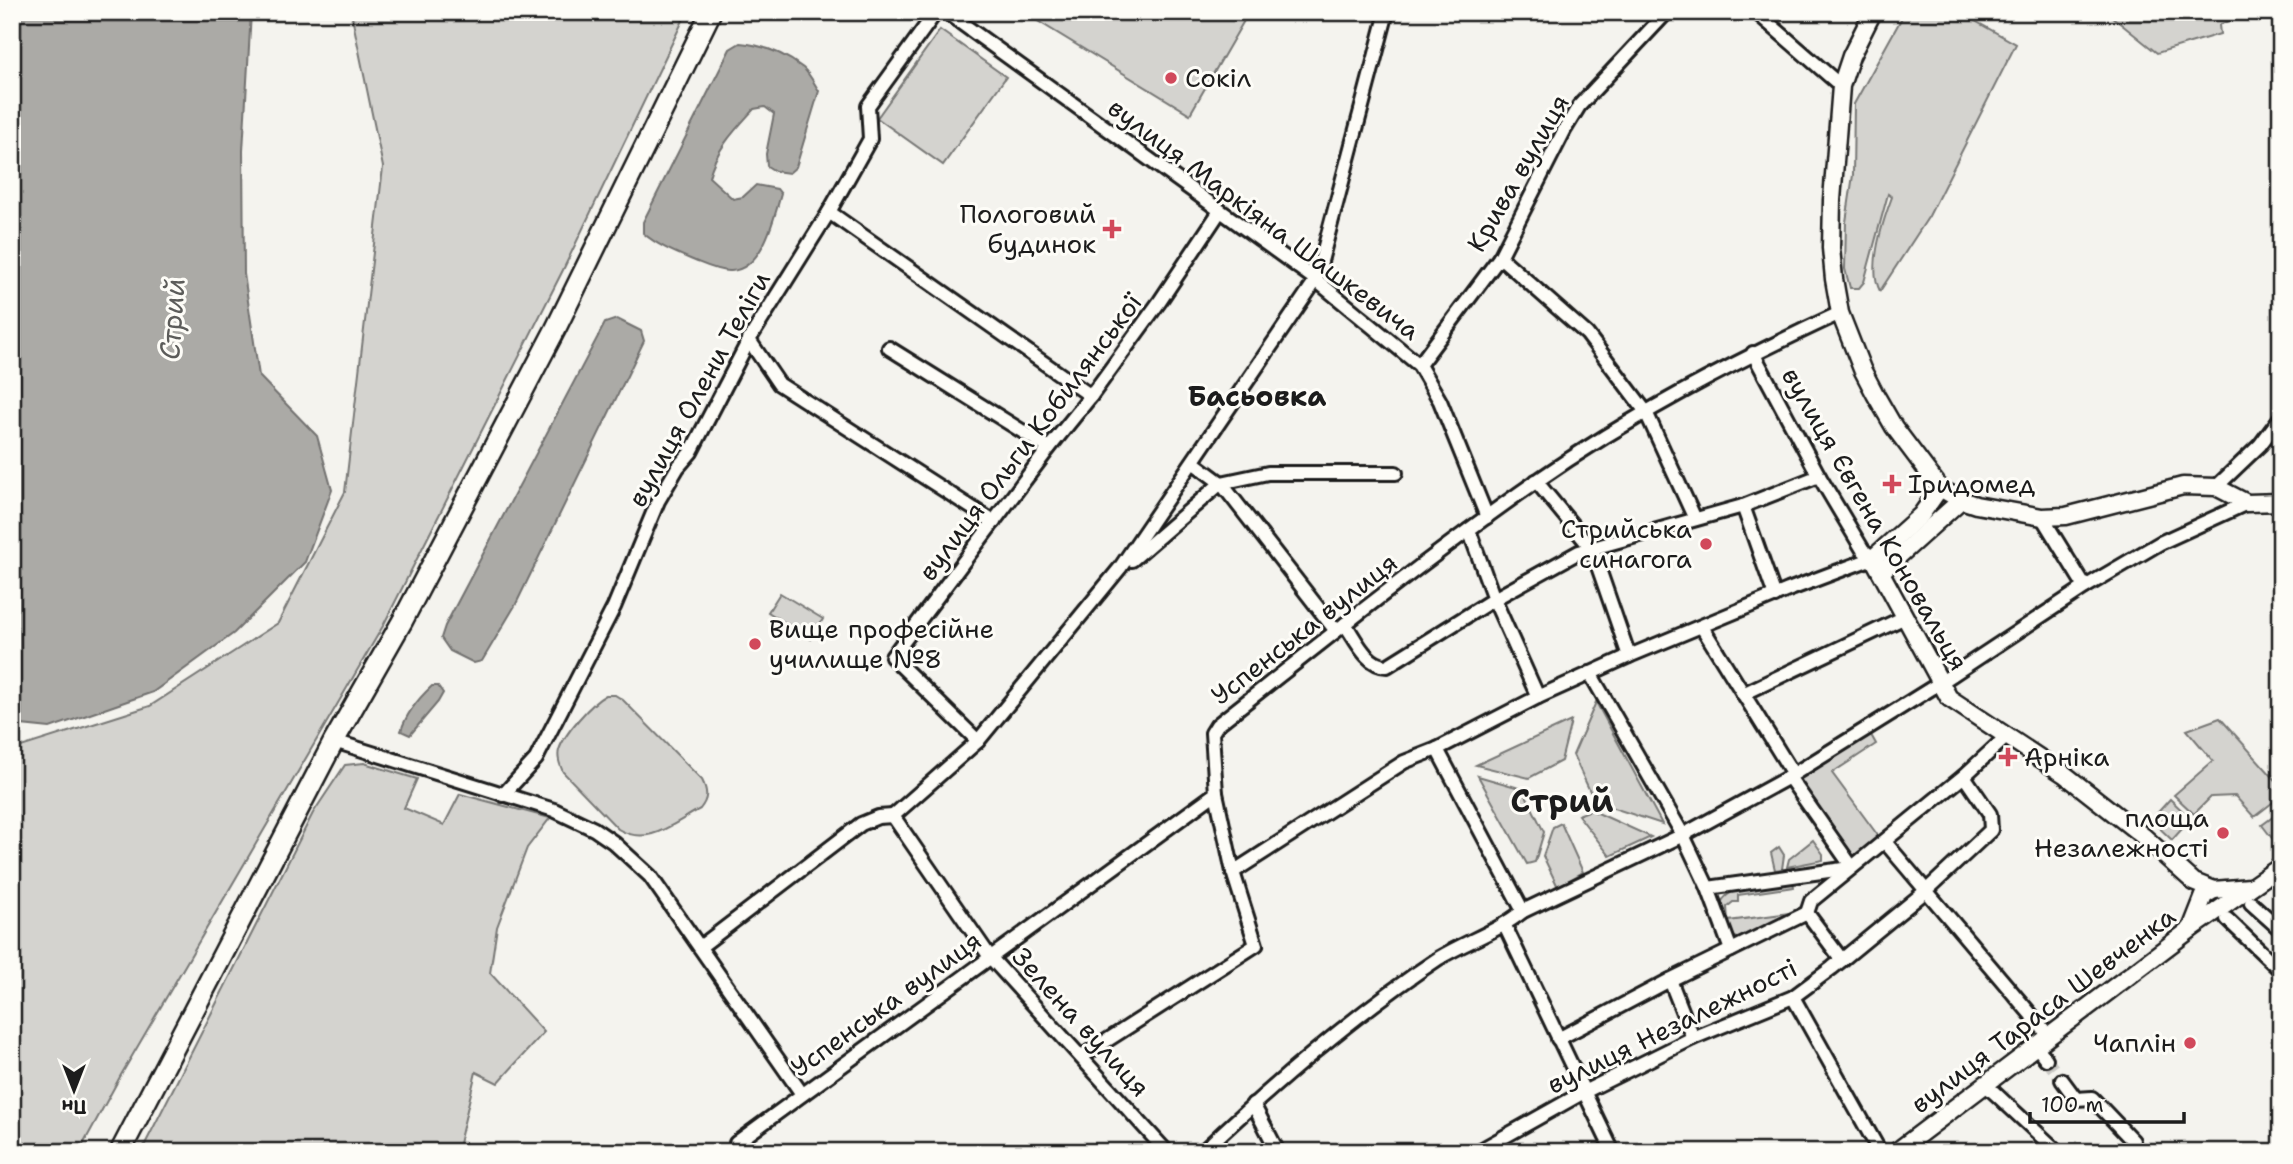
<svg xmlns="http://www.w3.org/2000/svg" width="2293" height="1164" font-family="'Shantell Sans',sans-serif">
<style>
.green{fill:#d4d3cf;stroke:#787876;stroke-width:2}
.water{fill:#abaaa6;stroke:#72716f;stroke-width:2}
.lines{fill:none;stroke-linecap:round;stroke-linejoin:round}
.minor-tunnel{stroke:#c9c8c4;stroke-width:12;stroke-dasharray:12 6;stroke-linecap:butt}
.minor-casing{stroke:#1c1c1c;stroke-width:18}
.major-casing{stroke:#1c1c1c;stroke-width:21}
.highway-casing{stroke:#1c1c1c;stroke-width:24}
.minor{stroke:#fdfcf7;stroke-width:12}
.major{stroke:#fdfcf7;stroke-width:16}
.highway{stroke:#fdfcf7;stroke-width:19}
.poi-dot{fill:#d1495b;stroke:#fdfcf7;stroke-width:2.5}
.labels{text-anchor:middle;stroke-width:6;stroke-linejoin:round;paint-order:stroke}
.poi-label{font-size:26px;fill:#1c1c1c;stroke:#fdfcf7;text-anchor:start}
.street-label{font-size:26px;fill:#1c1c1c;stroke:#fdfcf7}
.water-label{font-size:28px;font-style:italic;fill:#5c5c5a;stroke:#fdfcf7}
.neighbourhood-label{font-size:28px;font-weight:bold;fill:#1c1c1c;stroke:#fdfcf7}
.district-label{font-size:33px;font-weight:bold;fill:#1c1c1c;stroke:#fdfcf7}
</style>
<rect width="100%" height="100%" fill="#f4f3ee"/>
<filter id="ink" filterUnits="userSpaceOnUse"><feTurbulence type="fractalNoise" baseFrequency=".0143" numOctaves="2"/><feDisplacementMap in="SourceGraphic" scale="14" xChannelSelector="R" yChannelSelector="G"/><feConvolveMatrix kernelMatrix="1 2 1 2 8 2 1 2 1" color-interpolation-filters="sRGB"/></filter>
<g filter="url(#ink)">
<g class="green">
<path d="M351,12H687L563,270L383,626L121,1075L79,1152H12V745L18,748L150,706L278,623L345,492L383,167Z"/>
<path d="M1023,12H1249L1190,114Z"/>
<path d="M1905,12H1959L2016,44L1929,216L1880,291C1867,267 1883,221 1892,197L1888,194L1864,282L1859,288H1850L1845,269L1846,222L1853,175L1854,104Z"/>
<path d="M2106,12H2248L2219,25L2220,34L2157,53Z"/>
<path d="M940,30L1006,77L943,165L877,118Z"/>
<path d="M780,593L823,619L811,639L768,612Z"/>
<path d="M606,695H615L623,700L702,780C708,792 708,799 700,809C672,824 648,847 618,829L563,772C560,765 557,758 559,750C564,734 591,703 606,695Z"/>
<path d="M1596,702L1662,824L1595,802L1573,755Z"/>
<path d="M2220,718L2281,786V796L2254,817L2235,796L2211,797L2194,814L2174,795L2213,761L2187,730Z"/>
<path d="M1571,721L1561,761L1529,778L1476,765Z"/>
<path d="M1871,735L1876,744L1832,773L1879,837L1851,858L1796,780L1797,777Z"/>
<path d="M364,763L417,779L404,808L444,825L460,794L550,818L527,848L497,927L490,973L544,1032L498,1083L476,1072L457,1152H141L313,813L345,765Z"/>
<path d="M1478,776L1523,789L1544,832L1535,862L1527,864Z"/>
<path d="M2170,799L2191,819L2172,840L2151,820Z"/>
<path d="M1591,810L1651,837L1610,856L1578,815Z"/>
<path d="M2281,811V844L2278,846L2262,825Z"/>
<path d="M1561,823L1583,872L1558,887L1543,856L1553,827Z"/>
<path d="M1813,840L1823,854V860L1787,867L1789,859Z"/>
<path d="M1779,847L1784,855L1782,869L1775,870L1771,853Z"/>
<path d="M1793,882L1794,887L1738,895V902H1733L1727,907L1728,921L1797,912L1746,937L1739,939L1731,935L1721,904C1726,884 1775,885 1793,882Z"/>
</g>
<g class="water">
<path d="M12,12H251L243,151L244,274L259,376L317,436L332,490L305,562L234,633L153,692L50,728L12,724Z"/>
<path d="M740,43C762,45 785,54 803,68C809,73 814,83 819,91L796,167L789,173L775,171L767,166L766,154L774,114L765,107L754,109C735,130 716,149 709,177L733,199L743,197L756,185L777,189L781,194C774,218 763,269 731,271C720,272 705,265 695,261C676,253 658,246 643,233V222L730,49Z"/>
<path d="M617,319L641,331L644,341L516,604L482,661L474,663L450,651L441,638L445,626L605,323Z"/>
<path d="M432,686H438L443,693L438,702L410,735L401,731C406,714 419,698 432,686Z"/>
</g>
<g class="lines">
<path class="minor-tunnel" d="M2046,1059L2062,1080"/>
<defs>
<g id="minor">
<path d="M946,12L1316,280L1419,365L1440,401L1487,517"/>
<path d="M1756,12L1841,86"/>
<path d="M829,212L1091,396"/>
<path d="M1500,257L1587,334L1646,412L1695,519"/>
<path d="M749,340L779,384L994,522"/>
<path d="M889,348L1049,448"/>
<path d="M1419,365L1500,257L1565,129L1579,106L1667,12"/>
<path d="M1194,463L1221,483L1336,631"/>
<path d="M1536,481L1592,549L1629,656"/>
<path d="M2216,487L2260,445L2281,417"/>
<path d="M1743,506L1775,596"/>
<path d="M2042,517L2085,587"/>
<path d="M1469,530L1494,599L1538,697"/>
<path d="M1132,560L1221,483L1268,473H1396"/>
<path d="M1345,624C1356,640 1367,666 1387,666L1494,599L1579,552L1743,506L1819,476"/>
<path d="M1702,627L1793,774"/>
<path d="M1590,673L1683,835L1708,888L1731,950"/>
<path d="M1743,694L1905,617"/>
<path d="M334,741L554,810L594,829L613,842L650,876L802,1094"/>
<path d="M978,741L892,657L1049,448L1091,396L1160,301L1220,211"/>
<path d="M1437,749L1523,911"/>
<path d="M1789,777L1852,867"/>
<path d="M503,795L536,759L614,607L658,501L678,467L691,452L749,340L829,212L870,139L868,106L936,12"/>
<path d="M893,816L978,741L1120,568L1316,280L1387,12"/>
<path d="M893,816L990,957L1167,1152"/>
<path d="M1885,842L2050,1037"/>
<path d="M1233,872L1404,762L1437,749L1538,697L1629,656L1788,590L1873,558L1863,550L1819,476L1753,353"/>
<path d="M1708,888L1850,868"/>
<path d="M2251,903L2281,930"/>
<path d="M1807,913L1811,901L1964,776L2006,737"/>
<path d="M1807,913L1842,960"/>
<path d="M2227,919L2281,971"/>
<path d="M1505,926L1613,1152"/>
<path d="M700,947L861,824L878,817L893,816"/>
<path d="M1670,980L1693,1038"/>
<path d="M1793,997L1880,1152"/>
<path d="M1558,1039L1670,980L1807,913"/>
<path d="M2037,1047L2046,1059"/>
<path d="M1081,1057L1256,945L1233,872L1216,793"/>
<path d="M2062,1080L2076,1099L2092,1098L2133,1141L2135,1152"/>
<path d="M1986,1085L2058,1152"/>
<path d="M1253,1104L1278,1152"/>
<path d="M736,1152V1143L1216,793L1212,733L1217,725C1321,643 1425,559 1534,483C1630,416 1734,362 1840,313"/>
<path d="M1202,1152C1274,1084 1356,1013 1439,958C1467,941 1497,932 1523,911L1683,835L1789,777L1940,683L2085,587L2160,543L2247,503"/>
<path d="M1477,1152L1584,1092L1693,1038L1793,997L1832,968L1927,890L1991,830L1990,814L1964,776"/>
</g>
<g id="major">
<path d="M1873,12L1851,56L1841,86L1832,200L1831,248L1834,279L1840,313L1862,369L1875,394L1894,427L1940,488L1961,500L1976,505L2042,517L2066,516L2183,486L2216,487L2247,503L2281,502"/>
<path d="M1940,488L1921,515L1873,558L1949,698L2064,774L2143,836L2194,882L2214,890L2250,887"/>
<path d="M1881,572L1961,500"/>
<path d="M2191,929L2204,896L2214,890"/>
<path d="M1896,1152L2191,929L2281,866"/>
</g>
<path id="highway" d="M120,1152L334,741L403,620L555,330L711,12"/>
</defs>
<use href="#minor" class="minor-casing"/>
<use href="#major" class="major-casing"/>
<use href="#highway" class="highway-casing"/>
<use href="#minor" class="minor"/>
<use href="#major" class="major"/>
<use href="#highway" class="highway"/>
</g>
</g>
<g class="poi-dot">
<circle cx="1171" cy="78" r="7"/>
<path d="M1108.5 218.5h7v7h7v7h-7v7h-7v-7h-7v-7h7z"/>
<path d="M1888.5 473.5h7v7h7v7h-7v7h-7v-7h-7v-7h7z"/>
<circle cx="1706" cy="544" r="7"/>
<circle cx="755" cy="644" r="7"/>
<path d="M2004.5 746.5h7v7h7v7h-7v7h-7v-7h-7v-7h7z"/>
<circle cx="2223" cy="833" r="7"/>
<circle cx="2190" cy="1043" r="7"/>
</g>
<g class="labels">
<g class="poi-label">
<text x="1185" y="87">Сокіл</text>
<text x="1096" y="223" text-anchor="end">Пологовий<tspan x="1096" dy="30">будинок</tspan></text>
<text x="1908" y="493">Іридомед</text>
<text x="1692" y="538" text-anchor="end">Стрийська<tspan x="1692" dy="30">синагога</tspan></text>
<text x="769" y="638">Вище професійне<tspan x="769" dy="30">училище №8</tspan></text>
<text x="2024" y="766">Арніка</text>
<text x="2209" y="827" text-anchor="end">площа<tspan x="2209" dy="30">Незалежності</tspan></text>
<text x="2176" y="1052" text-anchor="end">Чаплін</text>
</g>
<g class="street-label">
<text transform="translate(1518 173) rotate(-60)" y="9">Крива вулиця</text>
<text transform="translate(1264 219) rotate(37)" y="9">вулиця Маркіяна Шашкевича</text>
<text transform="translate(699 389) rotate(-61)" y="9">вулиця Олени Теліги</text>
<text transform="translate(1030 437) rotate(-53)" y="9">вулиця Ольги Кобилянської</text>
<text transform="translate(1875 519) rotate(60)" y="9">вулиця Євгена Коновальця</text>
<text transform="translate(1304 629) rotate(-38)" y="9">Успенська вулиця</text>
<text transform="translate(886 1004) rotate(-36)" y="9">Успенська вулиця</text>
<text transform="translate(2043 1010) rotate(-37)" y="9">вулиця Тараса Шевченка</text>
<text transform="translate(1081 1022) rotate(48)" y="9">Зелена вулиця</text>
<text transform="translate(1672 1026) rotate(-26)" y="9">вулиця Незалежності</text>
</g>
<g class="water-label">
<text transform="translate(172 319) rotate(-86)" y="10">Стрий</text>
</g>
<g class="neighbourhood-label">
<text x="1257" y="406">Басьовка</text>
</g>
<g class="district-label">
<text x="1562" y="812">Стрий</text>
</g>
</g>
<rect width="2293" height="1164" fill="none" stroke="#fdfcf7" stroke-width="42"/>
<rect x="21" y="21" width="2251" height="1122" fill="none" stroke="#1c1c1c" stroke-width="2.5" filter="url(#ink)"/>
<g transform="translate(74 1090) rotate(180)" stroke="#fdfcf7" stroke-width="5" paint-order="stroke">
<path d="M0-5L12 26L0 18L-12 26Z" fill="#1c1c1c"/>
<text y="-10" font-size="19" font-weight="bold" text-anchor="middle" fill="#1c1c1c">Пн</text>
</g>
<path d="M2030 1112v10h154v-10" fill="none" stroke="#1c1c1c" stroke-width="3.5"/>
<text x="2041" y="1112" font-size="21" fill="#1c1c1c" stroke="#fdfcf7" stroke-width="5" paint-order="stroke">100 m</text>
</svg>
